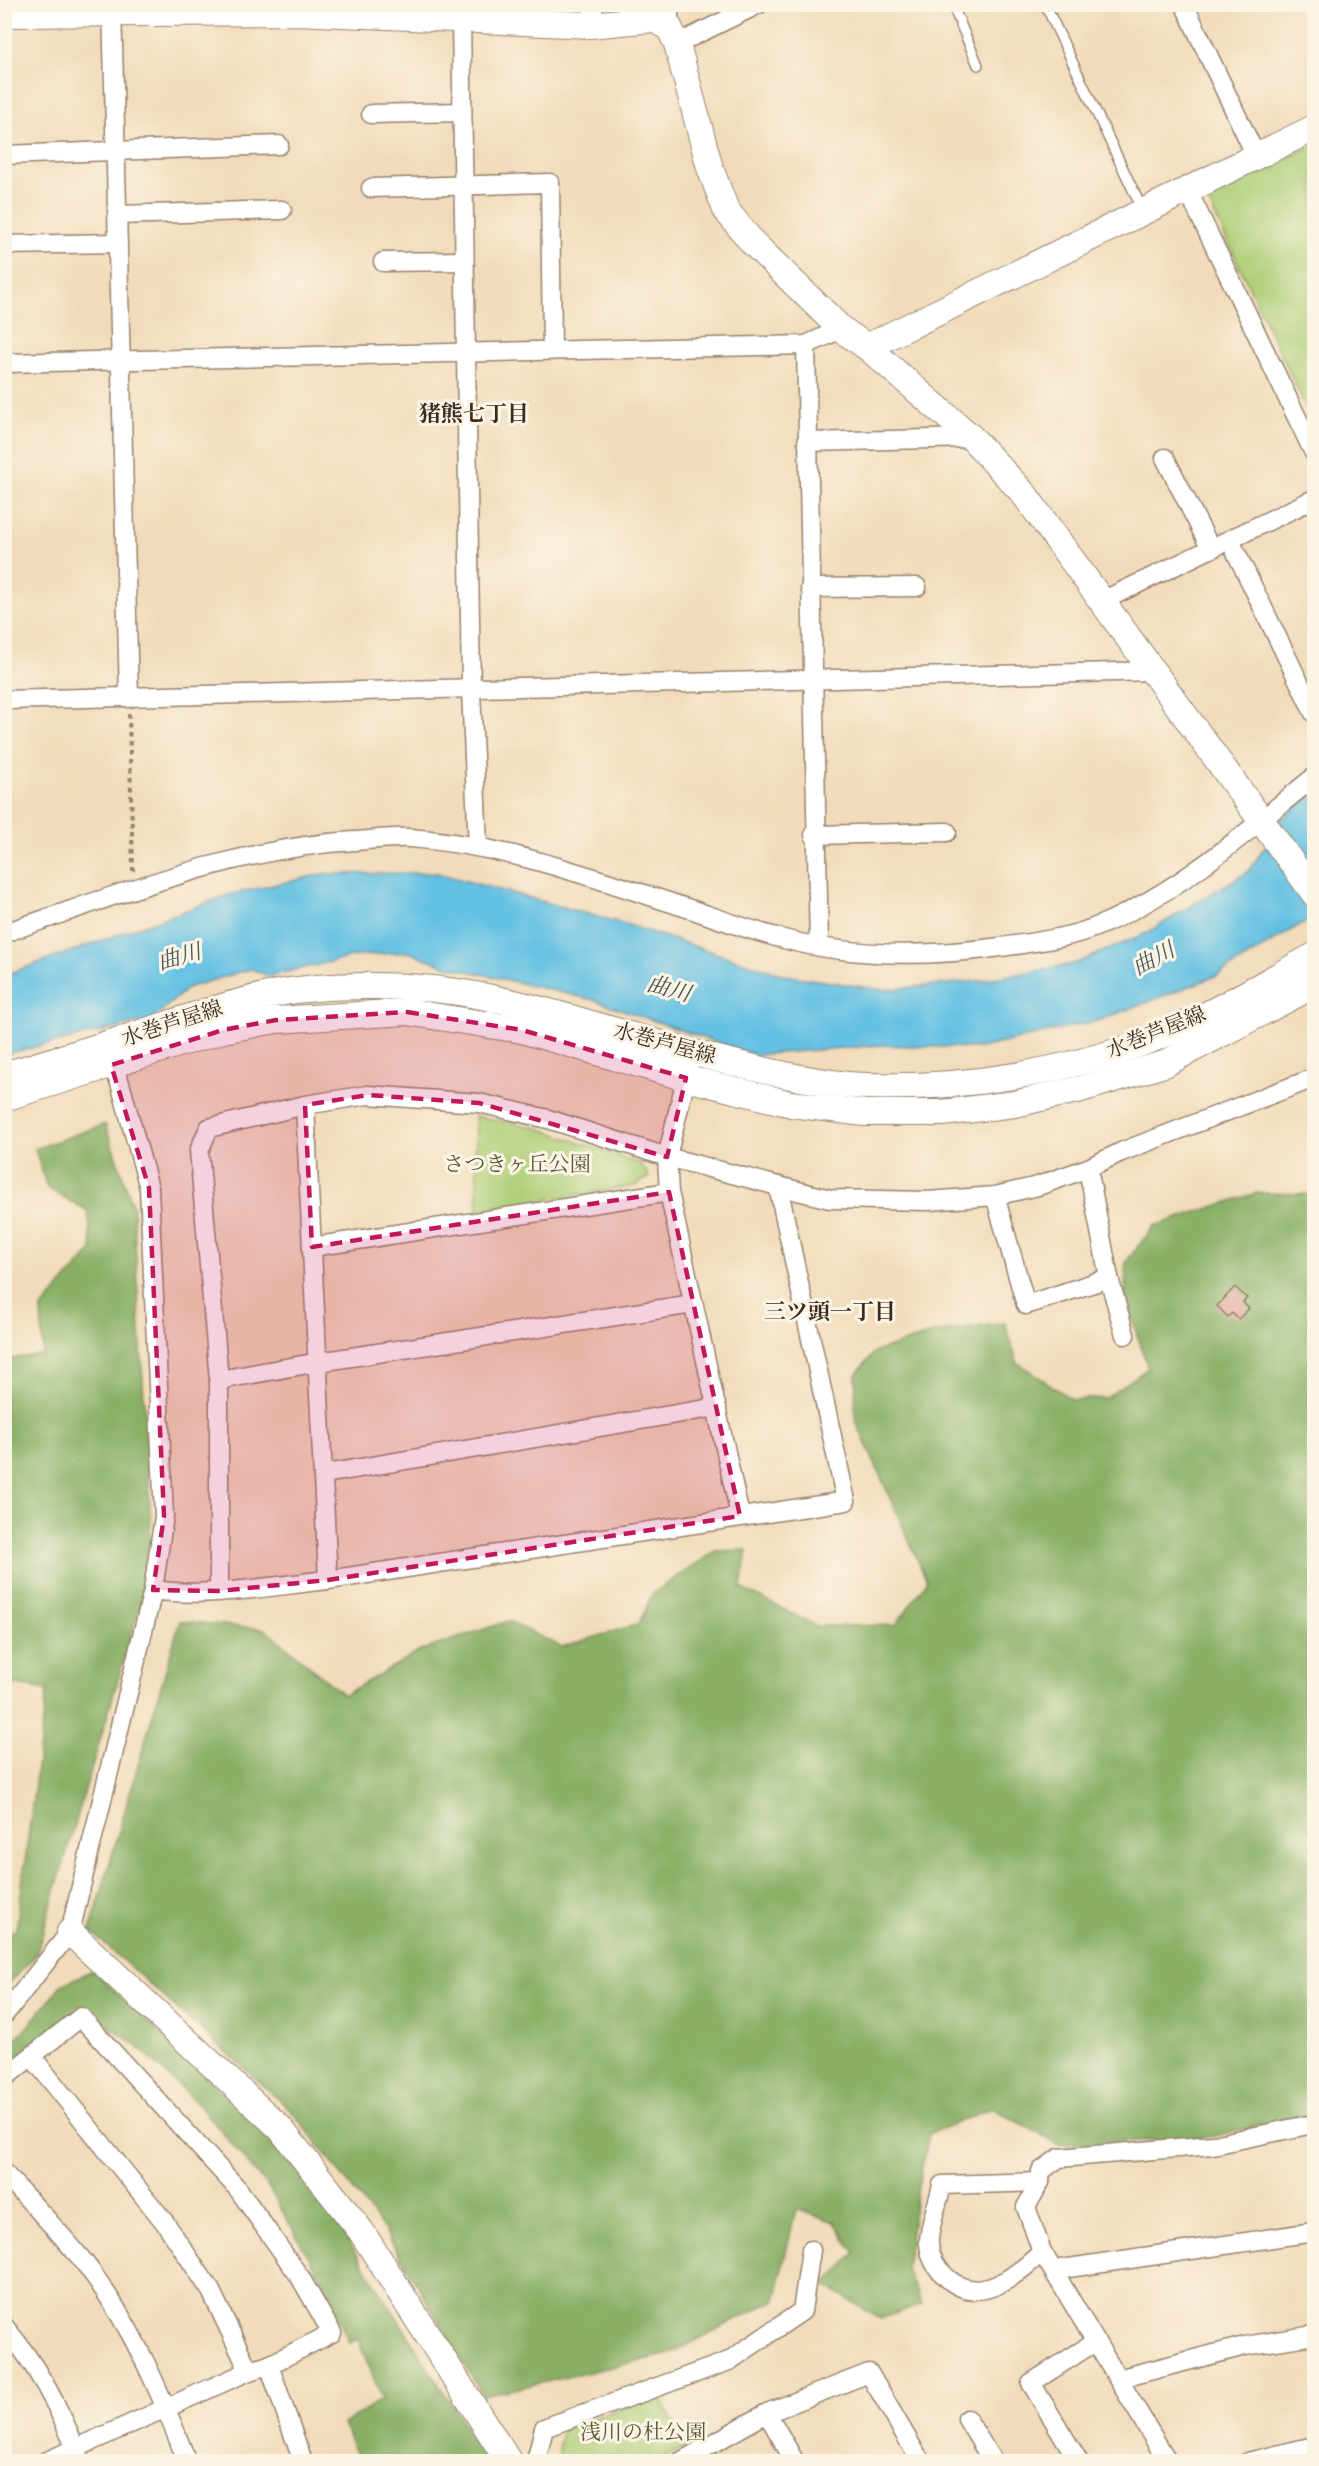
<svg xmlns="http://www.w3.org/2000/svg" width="1319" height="2466" font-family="'Libre Bodoni','Noto Serif JP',serif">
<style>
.green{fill:#accd75;stroke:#747c4a;stroke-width:1.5}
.forest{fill:#89b066;stroke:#626d42;stroke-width:1.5}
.water{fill:#65c1e3;stroke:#507680;stroke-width:1.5}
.building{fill:#e09690}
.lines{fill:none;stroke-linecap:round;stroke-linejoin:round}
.lane-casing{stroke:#96826c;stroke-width:12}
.street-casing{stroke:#96826c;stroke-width:21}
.secondary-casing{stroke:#96826c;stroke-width:28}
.path{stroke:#96826c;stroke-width:4;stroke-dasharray:4.5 4.5;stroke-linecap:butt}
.lane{stroke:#fff;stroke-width:9}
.street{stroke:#fff;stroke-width:18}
.secondary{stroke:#fff;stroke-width:26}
.marked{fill:#c2185b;fill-opacity:0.2;stroke:#c2185b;stroke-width:4.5;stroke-dasharray:12 8;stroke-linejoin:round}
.labels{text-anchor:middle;stroke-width:6;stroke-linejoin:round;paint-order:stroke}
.street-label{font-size:21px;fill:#3b2a1e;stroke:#fcf5e5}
.park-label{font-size:21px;fill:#575334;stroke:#fcf5e5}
.neighbourhood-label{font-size:22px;font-weight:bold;fill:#3b2a1e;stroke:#fcf5e5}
.water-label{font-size:22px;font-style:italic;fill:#485759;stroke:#fcf5e5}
</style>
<rect width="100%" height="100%" fill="#fcf5e5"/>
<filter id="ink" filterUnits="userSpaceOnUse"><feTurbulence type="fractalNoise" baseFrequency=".0167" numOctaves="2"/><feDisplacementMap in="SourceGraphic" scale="12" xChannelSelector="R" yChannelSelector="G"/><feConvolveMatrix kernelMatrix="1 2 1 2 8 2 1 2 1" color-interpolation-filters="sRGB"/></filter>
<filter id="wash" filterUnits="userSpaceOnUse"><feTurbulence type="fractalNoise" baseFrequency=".008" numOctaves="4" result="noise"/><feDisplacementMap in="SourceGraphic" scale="24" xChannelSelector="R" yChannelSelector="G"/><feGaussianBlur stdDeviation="1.35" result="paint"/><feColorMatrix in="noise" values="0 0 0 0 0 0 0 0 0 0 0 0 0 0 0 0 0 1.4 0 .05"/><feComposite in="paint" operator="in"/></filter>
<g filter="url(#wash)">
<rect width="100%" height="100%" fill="#f1dbba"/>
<g class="green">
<path d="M1314,145V424L1206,196Z"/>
<path d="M475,1116L538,1128L641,1164L649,1177L635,1186L478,1210Z"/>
<path d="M658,2394L687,2446L657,2461L557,2462L562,2430Z"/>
</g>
<g class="forest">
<path d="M105,1124L133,1207L151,1523L142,1599L36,1955L5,1987V1932L16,1931L47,1690L5,1683V1360L43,1354L41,1309L92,1250L88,1211L47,1188L35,1149Z"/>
<path d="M1256,1193L1314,1194V2115L1307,2114L1210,2137L1060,2145L992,2108L929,2134L916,2196L906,2268L922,2304L880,2319L825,2285L855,2253L835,2222L796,2209L775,2300L669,2354L483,2396L384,2229L291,2110L90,1931L180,1621L265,1629L344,1695L420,1651L508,1621L562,1647L639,1624L652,1594L715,1551L747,1550L741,1588L816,1626L896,1625L927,1581L855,1419L856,1374L875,1352L934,1333L1005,1323L1017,1362L1073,1400L1106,1398L1148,1368L1125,1298L1126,1262L1154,1226Z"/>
<path d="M93,1970L271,2138L338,2224L487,2461H360L343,2424L382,2399L358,2339L349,2343L323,2282L269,2188L198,2104L136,2045L79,2006L5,2071V2046L24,2031L61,1985Z"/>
</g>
<path class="water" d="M1314,793V916L1216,976L1100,1020L980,1048L880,1045L753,1055L594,1000L447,966L408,952L356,956L269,976L251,969L189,987L151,1020L5,1054V975L229,895L322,874L437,873L625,924L784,975L883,990L978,981L1074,964L1147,933L1249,871L1284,817Z"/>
<g id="blocks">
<path class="building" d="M1235,1287L1247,1298L1243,1302L1249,1309L1238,1319L1232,1313L1228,1317L1217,1306Z"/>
</g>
</g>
<g filter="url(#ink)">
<use href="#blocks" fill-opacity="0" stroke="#96826c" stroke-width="1.5"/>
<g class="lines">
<defs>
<g id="lane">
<path d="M952,4L978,65"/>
<path d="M1045,4L1143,211"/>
<path d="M4,1703H7L4,1723"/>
</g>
<g id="street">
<path d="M112,4L129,698"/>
<path d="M669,4V27"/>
<path d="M1184,4L1256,156"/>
<path d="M461,17L471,690L478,846"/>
<path d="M590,25L594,4"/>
<path d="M677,44L759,4"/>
<path d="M371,114L462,112"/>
<path d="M4,155L279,145"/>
<path d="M371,188L550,183L552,349"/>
<path d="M1187,189L1314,453"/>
<path d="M118,215L282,210"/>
<path d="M4,245L118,243"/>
<path d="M383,262L463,261"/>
<path d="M806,345L819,945"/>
<path d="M4,363L806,345L841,329"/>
<path d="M807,442L972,438"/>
<path d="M1165,458L1211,549"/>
<path d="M1230,540L1314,713"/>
<path d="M810,588L917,587"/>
<path d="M1102,601L1314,499"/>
<path d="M4,700L1156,671"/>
<path d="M814,835L947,832"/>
<path d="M4,933C118,895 234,848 354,841C372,840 392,837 410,838C506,845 596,879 687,908C717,918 748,930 780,938C852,958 927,957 1001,947C1035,942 1072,938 1103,924C1182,890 1249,830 1314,777"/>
<path d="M689,1066L667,1157L669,1192L740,1516"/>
<path d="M368,1095L479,1103L548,1119L667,1157L778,1186L846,1501L328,1580L305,1105Z"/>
<path d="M1088,1168L1109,1278L1125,1335"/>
<path d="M778,1186L830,1199L928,1201L995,1196L1038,1186L1088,1168L1121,1152L1314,1078"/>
<path d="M995,1196L1026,1305L1109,1278"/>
<path d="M312,1247L669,1192"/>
<path d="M219,1380L319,1362L693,1304"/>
<path d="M325,1474L717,1407"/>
<path d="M153,1590C210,1598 270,1586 328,1580"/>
<path d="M219,1591V1380L199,1151L209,1128L305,1105"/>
<path d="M4,2015L70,1932L153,1590L164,1516L149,1188L120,1083L107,1055"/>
<path d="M33,2058L166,2224L211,2291L249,2371"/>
<path d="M4,2078L81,2017L238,2189L300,2277L332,2333L269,2365L249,2371L45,2462"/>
<path d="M4,2173C32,2204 62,2234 87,2266C132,2325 161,2393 187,2462"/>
<path d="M1040,2182L942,2185C939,2200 928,2229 929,2244C930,2257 937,2269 946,2277C979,2308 1016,2276 1042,2252"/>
<path d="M1055,2270L1314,2232"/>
<path d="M4,2326C39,2367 62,2412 81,2462"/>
<path d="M269,2365L303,2462"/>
<path d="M1118,2379L1245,2346L1314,2335"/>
<path d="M767,2413L795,2462"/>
<path d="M967,2419L993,2462"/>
<path d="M536,2462L544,2428L729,2361L802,2311L811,2250"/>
<path d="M680,2462L767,2413L869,2373L921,2462"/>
<path d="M1079,2462L1031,2383L1095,2342"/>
<path d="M1168,2462L1042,2252L1026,2207L1040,2182L1041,2171L1059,2158L1213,2145L1308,2125L1314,2126"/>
<path d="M1248,2462L1314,2446"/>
</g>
<g id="secondary">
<path d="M4,14L296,12L590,25L653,19L669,27L677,44L710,168L726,210L752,242L841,329L867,347L972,438L1024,494L1314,893"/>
<path d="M867,347L1314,128"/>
<path d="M4,1075C48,1062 92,1049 135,1035C181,1020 226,1004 273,994C317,985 364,985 409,987C508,992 599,1029 694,1053C747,1066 815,1085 868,1086C962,1089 1062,1073 1150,1040C1206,1019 1262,984 1314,956"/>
<path d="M4,1098L223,1030L276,1020L407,1012L522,1030L686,1078L791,1104L865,1113H942L1014,1104L1081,1089L1164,1064L1314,985"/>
<path d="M70,1932L280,2128L361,2231L509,2462"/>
</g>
</defs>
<use href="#lane" class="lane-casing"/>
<use href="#street" class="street-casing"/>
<use href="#secondary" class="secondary-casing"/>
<path class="path" d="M129,714L133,871"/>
<use href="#lane" class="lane"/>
<use href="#street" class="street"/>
<use href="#secondary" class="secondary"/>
</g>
</g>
<path class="marked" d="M407,1012L522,1030L686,1078L667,1157L479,1103L368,1095L305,1105L312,1247L669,1192L740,1516L328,1580L219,1591L153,1590L164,1516L149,1188L111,1065L223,1030L276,1020Z"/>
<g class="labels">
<g class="street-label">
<text transform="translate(172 1023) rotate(-18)" y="7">水巻芦屋線</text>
<text transform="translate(1156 1032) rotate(-22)" y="7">水巻芦屋線</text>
<text transform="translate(665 1043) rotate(15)" y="7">水巻芦屋線</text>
</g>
<g class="park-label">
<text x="517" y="1171">さつきヶ丘公園</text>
<text x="643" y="2439">浅川の杜公園</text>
</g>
<g class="neighbourhood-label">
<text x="474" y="421">猪熊七丁目</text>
<text x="830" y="1319">三ツ頭一丁目</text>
</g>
<g class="water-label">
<text transform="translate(179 956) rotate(-16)" y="8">曲川</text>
<text transform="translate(1153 958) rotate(-28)" y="8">曲川</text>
<text transform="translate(669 988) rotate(15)" y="8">曲川</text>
</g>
</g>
<rect width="1319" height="2466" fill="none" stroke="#fcf5e5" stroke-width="24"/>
</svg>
